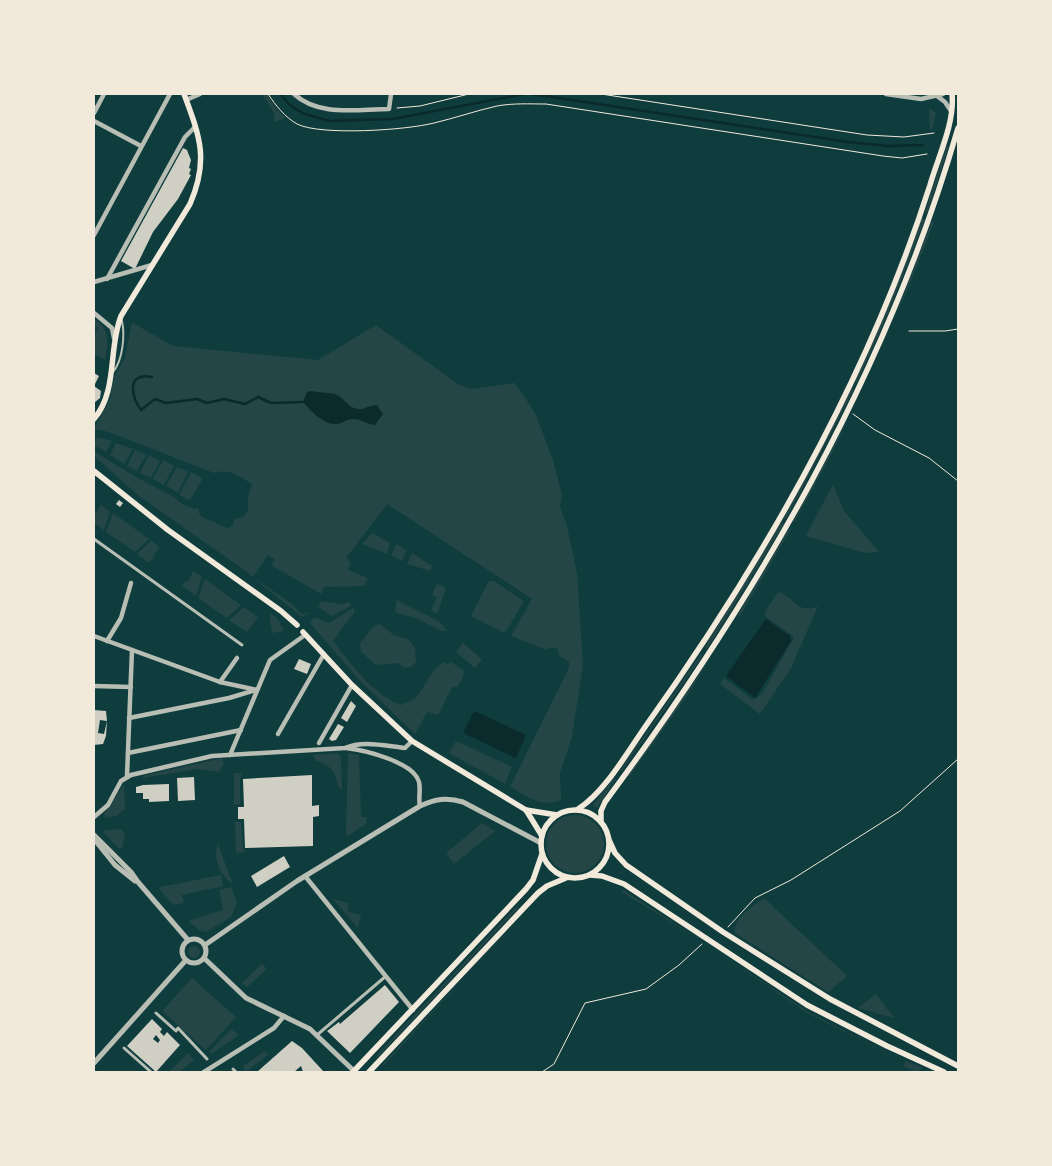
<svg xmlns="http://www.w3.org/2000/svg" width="1052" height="1166" font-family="Arial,sans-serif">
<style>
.green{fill:#244646}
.water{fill:#0a2a2b}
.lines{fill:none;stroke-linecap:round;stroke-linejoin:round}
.stream{stroke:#0a2a2b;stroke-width:2.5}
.building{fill:#cfcfc3;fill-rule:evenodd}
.path{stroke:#f1e9da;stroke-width:1}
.service{stroke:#b8beb3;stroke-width:2}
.pedestrian{stroke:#b8beb3;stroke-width:3}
.minor{stroke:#b8beb3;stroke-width:4.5}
.tertiary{stroke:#b8beb3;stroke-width:5}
.secondary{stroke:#f1e9da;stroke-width:5.5}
</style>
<rect width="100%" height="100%" fill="#0f3d3e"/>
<g class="green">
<path d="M262,94H267L276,109L286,118L275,122L274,113Z"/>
<path d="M929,108L936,113L932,129L930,130Z"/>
<path d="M949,146L927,213L925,212L946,147Z"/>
<path d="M922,218L925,219L887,316L857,382L854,381L885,315Z"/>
<path d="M932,221L934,222L909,286L865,386L895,318Z"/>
<path d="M94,319C111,328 108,343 105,360L94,354V337L98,328L94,325Z"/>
<path d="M133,323L173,346L318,360L376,325L458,384L471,389L515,383L535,413L553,460L562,495L560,507L567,526L577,573L583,664L572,737L560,773L561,800C541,808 528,797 510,787L569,668V662L559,655L558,649L551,647L547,650L511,636L532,599L387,504L346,558L351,562L348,570L368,578L364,586L324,587L321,594L271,565L275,560L268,555L253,577L293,605L301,614L310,612L302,617L244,570L139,496L94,456V451C118,466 143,482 168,494C182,501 179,506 199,509V513L202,517L227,528L232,526L235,519L243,517L248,511V497L252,484C239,476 229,468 214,473L109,432L94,429L110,399L114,377L125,358L131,326Z"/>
<path d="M852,388L854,389L786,519L784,518Z"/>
<path d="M849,417L831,455L794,523L793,522Z"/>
<path d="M97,437L112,441L106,452L94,445Z"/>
<path d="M116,443L133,449L124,464L110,455Z"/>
<path d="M135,450L146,455L137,471L127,466Z"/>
<path d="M149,455L160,461L151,478L140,473Z"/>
<path d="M163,460L174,466L164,485L153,479Z"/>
<path d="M177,467L188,472L178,493L166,486Z"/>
<path d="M191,472L203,478L190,500L179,495Z"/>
<path d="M833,484L844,511L879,552L865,553L806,536Z"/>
<path d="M101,505L110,512L104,530L94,523V515Z"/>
<path d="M113,513L149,539L135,552L106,532Z"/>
<path d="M781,523L784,524L707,649L705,647Z"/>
<path d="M789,529H791L740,616L738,615Z"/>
<path d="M372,533L390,543L387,554L362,544Z"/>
<path d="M151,541L160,547L153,555H155L149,563L137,554Z"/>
<path d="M396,544L407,550L402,561L391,556Z"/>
<path d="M412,553L432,566L430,571L407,564Z"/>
<path d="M193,571L202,577L196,596L182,586L186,580L188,582Z"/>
<path d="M205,579L241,605L227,618L198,598Z"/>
<path d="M489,581H494L524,601L505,633L471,616Z"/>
<path d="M437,584L446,588L437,614L431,611L437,597L432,595Z"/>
<path d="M778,592C795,597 797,615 818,606L791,668L760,714L720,684L724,678L753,700L762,694L794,637L765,616V612Z"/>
<path d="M397,600L440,622L447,631H442L416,618L397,613L395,610Z"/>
<path d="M321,601L341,604L350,602L351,606L331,616L318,606Z"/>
<path d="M244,607L258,617L247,632L229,620Z"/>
<path d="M353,608L355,611L333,641C352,665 372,694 401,705L416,698L435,669L444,662L448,664L451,662L465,672L458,687H452L438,715L427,712L415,734L360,681L310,623L314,617L329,623Z"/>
<path d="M269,612L278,619L284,631L272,633Z"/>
<path d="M379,624L394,635L409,640L415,648L416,661L413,666L405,668L397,663L376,665L361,652L360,643L373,627Z"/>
<path d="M463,643L482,659L475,668L456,652Z"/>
<path d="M701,654L703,655L621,772L620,771Z"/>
<path d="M710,659L689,693L629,777L628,776Z"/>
<path d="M456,741L512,767L505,784L449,753Z"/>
<path d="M338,753L341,757L342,790C331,781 344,770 316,761L313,755Z"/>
<path d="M348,753L359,755L361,817H366V824L346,837Z"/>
<path d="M222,758L224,764L219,772L197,769L143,778V776Z"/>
<path d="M234,773H242L240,778V804L234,805Z"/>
<path d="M614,778L616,779L597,808L593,805Z"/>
<path d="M124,785L125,809L116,816L105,818L104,813Z"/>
<circle cx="575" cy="844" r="29"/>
<path d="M235,822H241L243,849L245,852L236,853Z"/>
<path d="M482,823L495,831L454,864L446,853Z"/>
<path d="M121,829L125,833L122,848H118L102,831Z"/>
<path d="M218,844L233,885C221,875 212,859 218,844Z"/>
<path d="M221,875L223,886L182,895L184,903L173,905L159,889L161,887Z"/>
<path d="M231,887L237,903L231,917L206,932L199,930L188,921L223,910L219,890Z"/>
<path d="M623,890L700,940L622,892Z"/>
<path d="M764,898L847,976L828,992L735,933C733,918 753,906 764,898Z"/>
<path d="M333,899L348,903V912L361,915L358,928Z"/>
<path d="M517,906L518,908L377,1058L376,1056Z"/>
<path d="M524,914L383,1066L382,1065Z"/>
<circle cx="194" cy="952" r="6"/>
<path d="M708,946L810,1013L900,1060L809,1014Z"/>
<path d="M262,964L267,969L247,987L242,983Z"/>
<path d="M192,978L236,1017L206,1050L162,1011Z"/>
<path d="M876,994L894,1018L858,1008Z"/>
<path d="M231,1029L239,1035L211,1054L209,1052Z"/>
<path d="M265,1051L268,1055L246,1072L243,1066Z"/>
<path d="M188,1053L194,1060L179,1072H169Z"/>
<path d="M906,1061L923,1068L916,1072L903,1066Z"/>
</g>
<g class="water">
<path d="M312,391C321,394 331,391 339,396C346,401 349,408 358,409C365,410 369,405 377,405L383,414L375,425C367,424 361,419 353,419C347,419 343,423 338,424C324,426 310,410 303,402L307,392Z"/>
<path d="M766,619L790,636L791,641L755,698L726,676Z"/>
<path d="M474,711L526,735L516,758L463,733Z"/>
</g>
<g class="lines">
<g class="stream">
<path d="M280,94L290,105L302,113L329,121L393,119L525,94"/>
<path d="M532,94L848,142L888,146L923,145"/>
<path d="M152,377C125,372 132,397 141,410L155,399L166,403L197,399L207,403L224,399L245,404L258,397L271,403L303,402"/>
</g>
</g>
<g class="building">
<path d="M183,148L187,150L191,160L189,168L191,169L189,174L191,175L178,199L153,232L135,269L121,261Z"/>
<path d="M94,373L99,376L94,386Z"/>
<path d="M94,386L101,391L100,398L94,403Z"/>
<path d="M119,500L123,503L120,507L116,504Z"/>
<path d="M299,659L311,664L307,674L294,669Z"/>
<path d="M351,701L356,706L347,722L341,718Z"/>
<path d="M94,710L106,711L107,721L100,720L98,733L104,734L107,721L106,736L103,744L94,745Z"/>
<path d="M338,724L344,727L336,740L332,741L329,739Z"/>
<path d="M312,775V806L319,805V816L313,817V846L245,848L244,819H238V807H244L243,779Z"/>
<path d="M194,777L195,800L178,801L177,778Z"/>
<path d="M169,784V801L149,802V799H143V793H136V787L143,785Z"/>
<path d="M284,856L290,867L257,887L251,876Z"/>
<path d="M385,985L399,1002L350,1053L327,1031L339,1022L340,1024Z"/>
<path d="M152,1019L162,1029L160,1032L164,1036L167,1032L180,1045L156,1072L127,1046ZM156,1035L160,1040L158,1043L153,1039Z"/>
<path d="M292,1041L302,1048L324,1072H303L301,1066L294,1072H257Z"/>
</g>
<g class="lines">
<g class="path">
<path d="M268,94C276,106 285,117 297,124C321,136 407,130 434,123C455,118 475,111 497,106C513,103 530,104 546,104L883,156L902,158L927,154"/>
<path d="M601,94L867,135L904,137L934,133"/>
<path d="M397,108L420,106L469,94"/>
<path d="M909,331H945L958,329"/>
<path d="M853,414L875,430L929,458L958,481"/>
<path d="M728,927L755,898L791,880L900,811L958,759"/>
<path d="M542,1072L554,1064L585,1003L646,989L679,965L702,944"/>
</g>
<path class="service" d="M113,372C123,360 125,335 122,321"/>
<g class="pedestrian">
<path d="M94,539L242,645"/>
<path d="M156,1013L176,1031L178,1028L207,1059"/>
<path d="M317,1035L386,976"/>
<path d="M124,1048L151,1072"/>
<path d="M233,1069L236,1072"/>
</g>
<g class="minor">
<path d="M294,94C319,117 357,109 389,109L391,94"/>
<path d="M886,94L921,99L943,94"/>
<path d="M937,96L945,102L951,111"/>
<path d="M186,100L200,94"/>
<path d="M94,113L104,94"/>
<path d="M94,121L141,146"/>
<path d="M94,235L170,94"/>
<path d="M107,279L185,137L195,127"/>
<path d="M94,282L152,265"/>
<path d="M94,313L112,328L114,338"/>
<path d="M94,636L220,682L257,690"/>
<path d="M107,641L121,618L131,583"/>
<path d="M220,682L237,658"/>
<path d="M94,686L131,687"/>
<path d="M129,718L229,698L256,690"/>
<path d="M278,734L324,654"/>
<path d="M319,743L352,685"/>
<path d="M346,748C364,750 414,762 419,782C421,790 418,798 420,806"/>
<path d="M128,753L241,730"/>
<path d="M230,755L270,660L305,635"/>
<path d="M127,776L132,650"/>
<path d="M94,817L108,805L121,781L131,775L212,756L345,748C363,740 385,746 405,748L412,741"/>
<path d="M305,876L413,1010"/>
<path d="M204,1072L274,1028L284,1016"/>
</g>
<g class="tertiary">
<path d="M94,835L131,872L138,882L188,940"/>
<path d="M94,839L115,865L135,881"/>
<circle cx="194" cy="951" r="12"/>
<path d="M205,945L297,881L420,806C435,799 447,797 463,802L541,843"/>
<path d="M204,958L246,998L310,1029L354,1071"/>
<path d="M94,1063L186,960"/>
</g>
<g class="secondary">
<path d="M94,419C118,391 108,349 121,316L190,204C209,160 200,137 184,94"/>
<path d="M94,471L168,530L281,611L297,625"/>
<path d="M303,632L352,685L412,741L526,810L542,836"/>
<path d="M578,809C604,793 627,753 645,727C763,562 868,379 930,185C938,157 955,123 952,94"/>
<circle cx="575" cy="844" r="34"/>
<path d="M526,810L557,815"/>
<path d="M601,821V811L605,802C757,597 887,374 958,128"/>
<path d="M609,840L615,853L626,865L723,932L830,999L958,1066"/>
<path d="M590,875L602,876L624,884L807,1005L887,1046L944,1072"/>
<path d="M353,1072L526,889L533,880L542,854"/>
<path d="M369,1072L538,893L547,886L566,878"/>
</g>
</g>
<rect width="1052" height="1166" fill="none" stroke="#f1e9da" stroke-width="190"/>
</svg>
